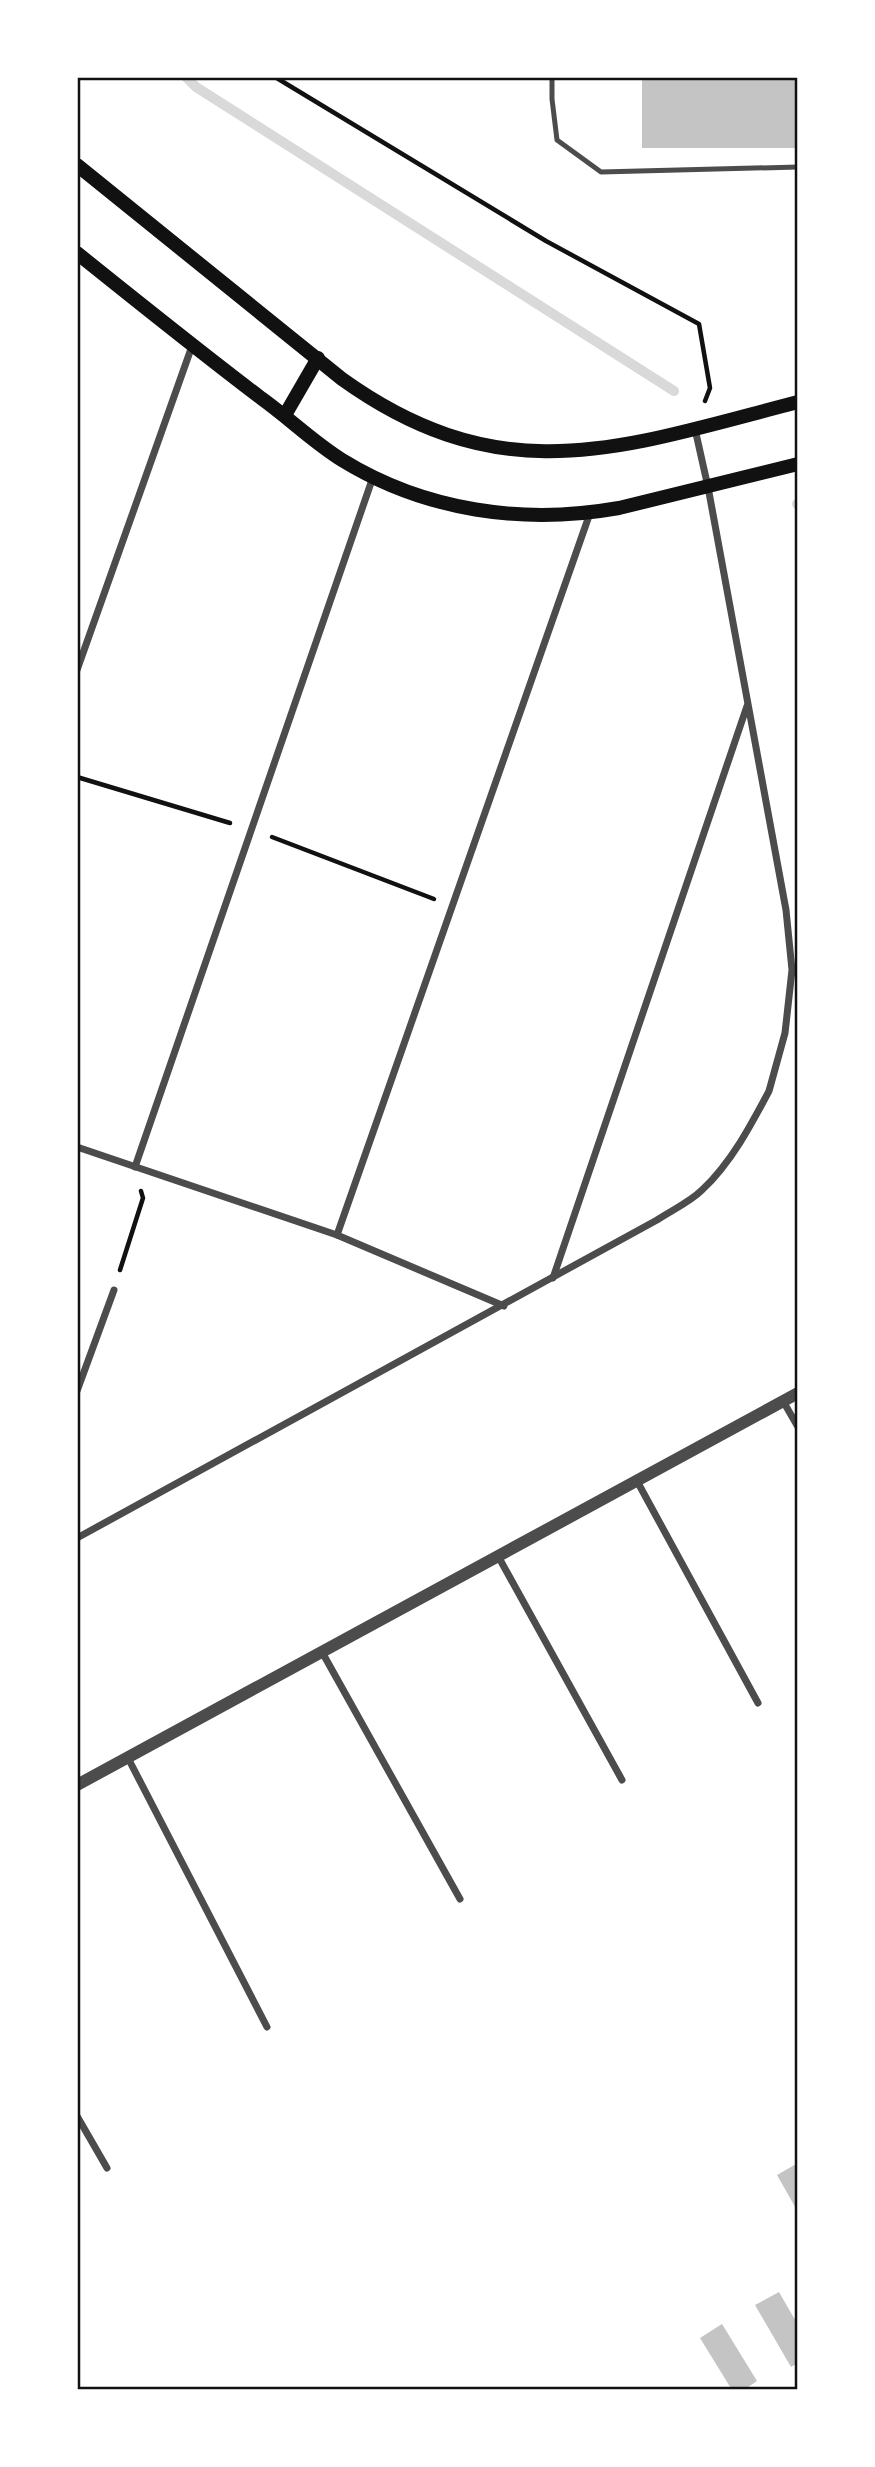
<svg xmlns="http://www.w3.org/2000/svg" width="875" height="2467" font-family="'Sofia Sans Condensed',sans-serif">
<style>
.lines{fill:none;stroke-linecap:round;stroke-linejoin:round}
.stream{stroke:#d9d9d9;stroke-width:10}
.building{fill:#c4c4c4}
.path{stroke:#111;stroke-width:4.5}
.service{stroke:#4c4c4c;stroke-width:5}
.minor{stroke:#4c4c4c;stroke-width:7}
.tertiary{stroke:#4c4c4c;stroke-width:12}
.secondary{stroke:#111;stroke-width:14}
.neatline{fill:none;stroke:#111;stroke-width:2.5}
</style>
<rect width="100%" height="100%" fill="#fff"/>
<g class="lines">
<g class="stream">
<path d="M186,77L196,87L674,391"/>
<path d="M797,504L798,505"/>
</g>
</g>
<g class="building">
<rect x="642" y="77" width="156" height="71"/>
<path d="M798,2163V2212L777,2175Z"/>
<path d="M779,2292L798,2325V2363L791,2367L755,2305Z"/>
<path d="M722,2324L757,2381L744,2390H732L700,2338Z"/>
</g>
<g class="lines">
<g class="path">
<path d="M275,77L546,241L699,324L710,388L705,401"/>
<path d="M77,777L230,823"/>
<path d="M272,837L434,899"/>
<path d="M120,1270L143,1198L141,1191"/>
</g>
<path class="service" d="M552,77V99L557,140L601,172L798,167"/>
<g class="minor">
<path d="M77,670L192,346"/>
<path d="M77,1147L337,1235L504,1306"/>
<path d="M135,1167L373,477"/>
<path d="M337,1235L590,513"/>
<path d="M553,1278L747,706"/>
<path d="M77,1391L114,1290"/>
<path d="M783,1401L798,1427"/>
<path d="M637,1481L758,1703"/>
<path d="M77,1538L657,1220C672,1210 690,1202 702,1190C731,1163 751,1125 769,1091L785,1033L792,970L786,910L708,487L695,429"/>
<path d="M498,1556L622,1780"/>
<path d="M322,1652L460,1899"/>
<path d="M128,1758L267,2027"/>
<path d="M77,2116L107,2168"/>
</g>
<path class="tertiary" d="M77,1785L798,1393"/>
<g class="secondary">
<path d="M77,165L342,379C504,495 623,447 798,402"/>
<path d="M77,253C138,302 199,351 261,398C289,418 313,442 342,460C425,511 523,525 619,508L798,464"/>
<path d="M285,415L318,358"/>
</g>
</g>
<rect width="875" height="2467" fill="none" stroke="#ffffff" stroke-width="158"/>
<rect x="79" y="79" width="717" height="2309" class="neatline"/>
</svg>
